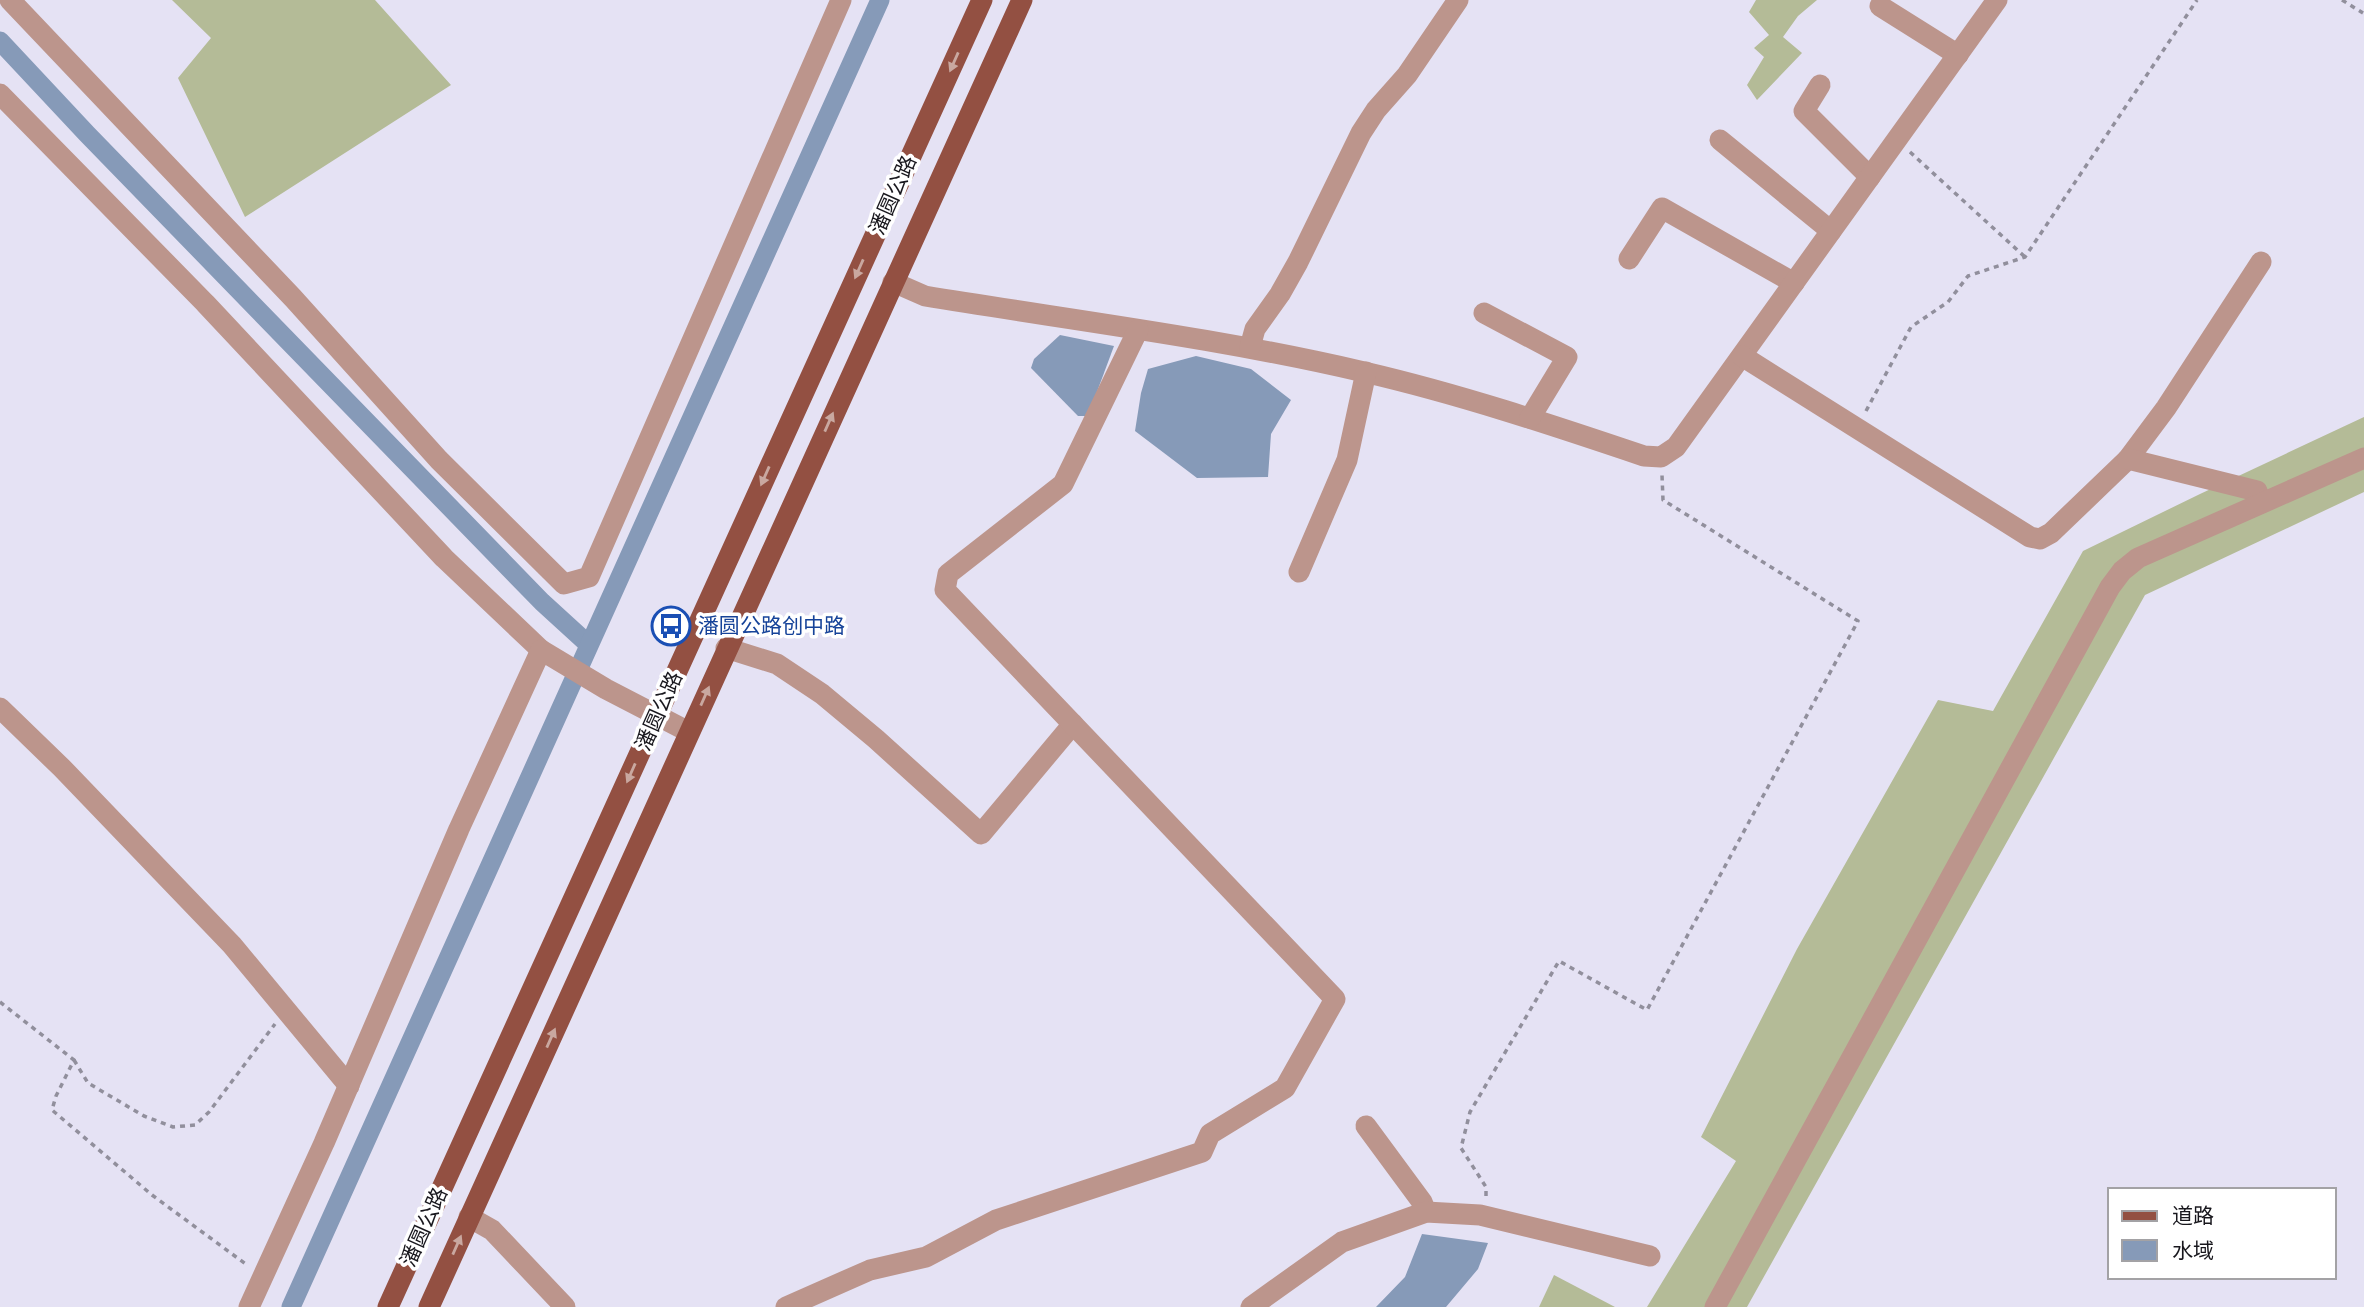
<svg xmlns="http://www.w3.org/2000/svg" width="2364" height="1307" font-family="'Sofia Sans Condensed','Noto Sans SC',sans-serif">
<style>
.forest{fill:#b4bb97}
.water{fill:#869ab8}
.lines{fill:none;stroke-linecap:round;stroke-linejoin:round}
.canal{stroke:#869ab8;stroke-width:19}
.path{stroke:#918f9c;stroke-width:3.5;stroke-dasharray:5 5;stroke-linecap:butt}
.minor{stroke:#bc958c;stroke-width:21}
.major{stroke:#935042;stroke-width:21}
.oneway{fill:#c9a8a0}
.labels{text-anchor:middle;stroke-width:7;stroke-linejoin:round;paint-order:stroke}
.street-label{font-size:21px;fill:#18171d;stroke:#fff}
.transit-label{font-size:21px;fill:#164399;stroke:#fff;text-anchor:start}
</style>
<rect width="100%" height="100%" fill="#e5e2f4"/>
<g class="forest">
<path d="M172,0H375L451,85L245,217L178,78L211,38Z"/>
<path d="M1756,0H1817L1798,16L1783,37L1802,53L1757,100L1747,85L1764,57L1754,48L1769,35L1749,12Z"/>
<path d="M2364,417V492L2145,595L1747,1307H1647L1736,1161L1701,1137L1797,949L1938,700L1993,711L2083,551L2200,494Z"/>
<path d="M1554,1275L1615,1307H1539Z"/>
</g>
<g class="water">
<path d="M1060,335L1114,346L1088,416H1078L1031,368L1034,359Z"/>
<path d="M1196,356L1251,369L1291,400L1271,434L1268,477L1197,478L1135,431L1141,393L1148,369Z"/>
<path d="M1422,1234L1488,1243L1478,1269L1446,1307H1376L1405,1277Z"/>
</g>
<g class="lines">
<g class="canal">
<path d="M0,41L87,134L542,602L588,644"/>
<path d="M291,1307L880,0"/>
</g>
<g class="path">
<path d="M2342,0L2363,13"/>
<path d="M1910,152L2025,257"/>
<path d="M1866,411L1911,327L1948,302L1968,276L2025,257L2197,0"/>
<path d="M0,1002L74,1060L56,1096L52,1110L152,1195L247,1265"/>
<path d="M74,1060L88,1083L144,1116L173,1127L195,1125L209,1112L275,1024"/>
<path d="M1486,1196V1187L1461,1148L1470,1112L1559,961L1647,1010L1858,621L1663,500L1662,475"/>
</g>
<g class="minor">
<path d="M10,0L293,298L439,460L564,584L589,577L841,0"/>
<path d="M1880,6L1958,55"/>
<path d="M1820,85L1804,111L1870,177"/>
<path d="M0,94L205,303L444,558L541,650"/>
<path d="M1720,140L1831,231"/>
<path d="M1629,259L1662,208L1794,283"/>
<path d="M893,282L925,296C1071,320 1219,338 1364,372C1459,394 1552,425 1644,456L1661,457L1676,447L1997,0"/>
<path d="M1484,313L1567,357L1530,418"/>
<path d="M1250,347L1255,329L1280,294L1298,262L1361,133L1376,110L1407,75L1458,0"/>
<path d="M1742,356L2030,537L2040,539L2051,533L2128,459L2166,408L2261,262"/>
<path d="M2128,459L2257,491L2261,503"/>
<path d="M1299,572L1347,460L1366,372"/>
<path d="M726,648L777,664L822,694L876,739L981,834L1073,724"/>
<path d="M0,708L62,768L232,945L349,1086"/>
<path d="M1366,1126L1422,1202L1426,1212"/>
<path d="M469,1217L492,1230L565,1307"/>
<path d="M249,1307L324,1143L459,829L541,650L606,689L689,732"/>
<path d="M786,1307L870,1270L926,1257L996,1220L1202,1152L1210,1134L1285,1088L1335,999L945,590L948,574L1063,484L1138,330"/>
<path d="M1251,1307L1342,1242L1426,1212L1480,1215L1650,1256"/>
<path d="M1715,1307L2110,587L2122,571L2138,558L2364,458"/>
</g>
<g class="major">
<path d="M388,1307L982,0"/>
<path d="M429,1307L1022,0"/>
</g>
</g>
<defs><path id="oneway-solid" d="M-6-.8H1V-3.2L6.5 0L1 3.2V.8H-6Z" transform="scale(1.75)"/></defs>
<g class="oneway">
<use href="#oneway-solid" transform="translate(954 62) rotate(114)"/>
<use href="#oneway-solid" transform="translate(859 269) rotate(114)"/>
<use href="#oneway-solid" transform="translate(829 422) rotate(-66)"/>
<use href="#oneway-solid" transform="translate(765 476) rotate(114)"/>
<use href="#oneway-solid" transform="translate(705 696) rotate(-66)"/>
<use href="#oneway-solid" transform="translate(631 773) rotate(114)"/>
<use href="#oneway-solid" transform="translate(551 1038) rotate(-66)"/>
<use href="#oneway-solid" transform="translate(457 1245) rotate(-66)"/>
</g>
<defs>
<symbol id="bus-ring" viewBox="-11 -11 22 22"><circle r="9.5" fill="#fff" stroke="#1a4fb4" stroke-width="1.5"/><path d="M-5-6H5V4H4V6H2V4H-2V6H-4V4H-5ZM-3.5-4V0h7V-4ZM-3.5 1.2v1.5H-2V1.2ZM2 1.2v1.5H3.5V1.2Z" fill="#1a4fb4"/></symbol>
</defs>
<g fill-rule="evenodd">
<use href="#bus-ring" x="649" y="604" width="44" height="44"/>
</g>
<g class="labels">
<g class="street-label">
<text transform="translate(893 195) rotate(-66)" y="7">潘圆公路</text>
<text transform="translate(659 711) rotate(-66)" y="7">潘圆公路</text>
<text transform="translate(424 1227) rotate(-66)" y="7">潘圆公路</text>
</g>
<g class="transit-label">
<text x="698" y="633">潘圆公路创中路</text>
</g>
</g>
<rect x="2108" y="1188" width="228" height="91" fill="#ffffff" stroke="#a3a2a5" stroke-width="2"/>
<rect x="2122" y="1211" width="35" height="10" fill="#935042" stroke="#a3a2a5" stroke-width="2"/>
<text x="2172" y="1223" font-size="21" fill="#18171d">道路</text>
<rect x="2122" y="1240" width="35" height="21" fill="#869ab8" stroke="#a3a2a5" stroke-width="2"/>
<text x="2172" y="1258" font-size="21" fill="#18171d">水域</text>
</svg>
